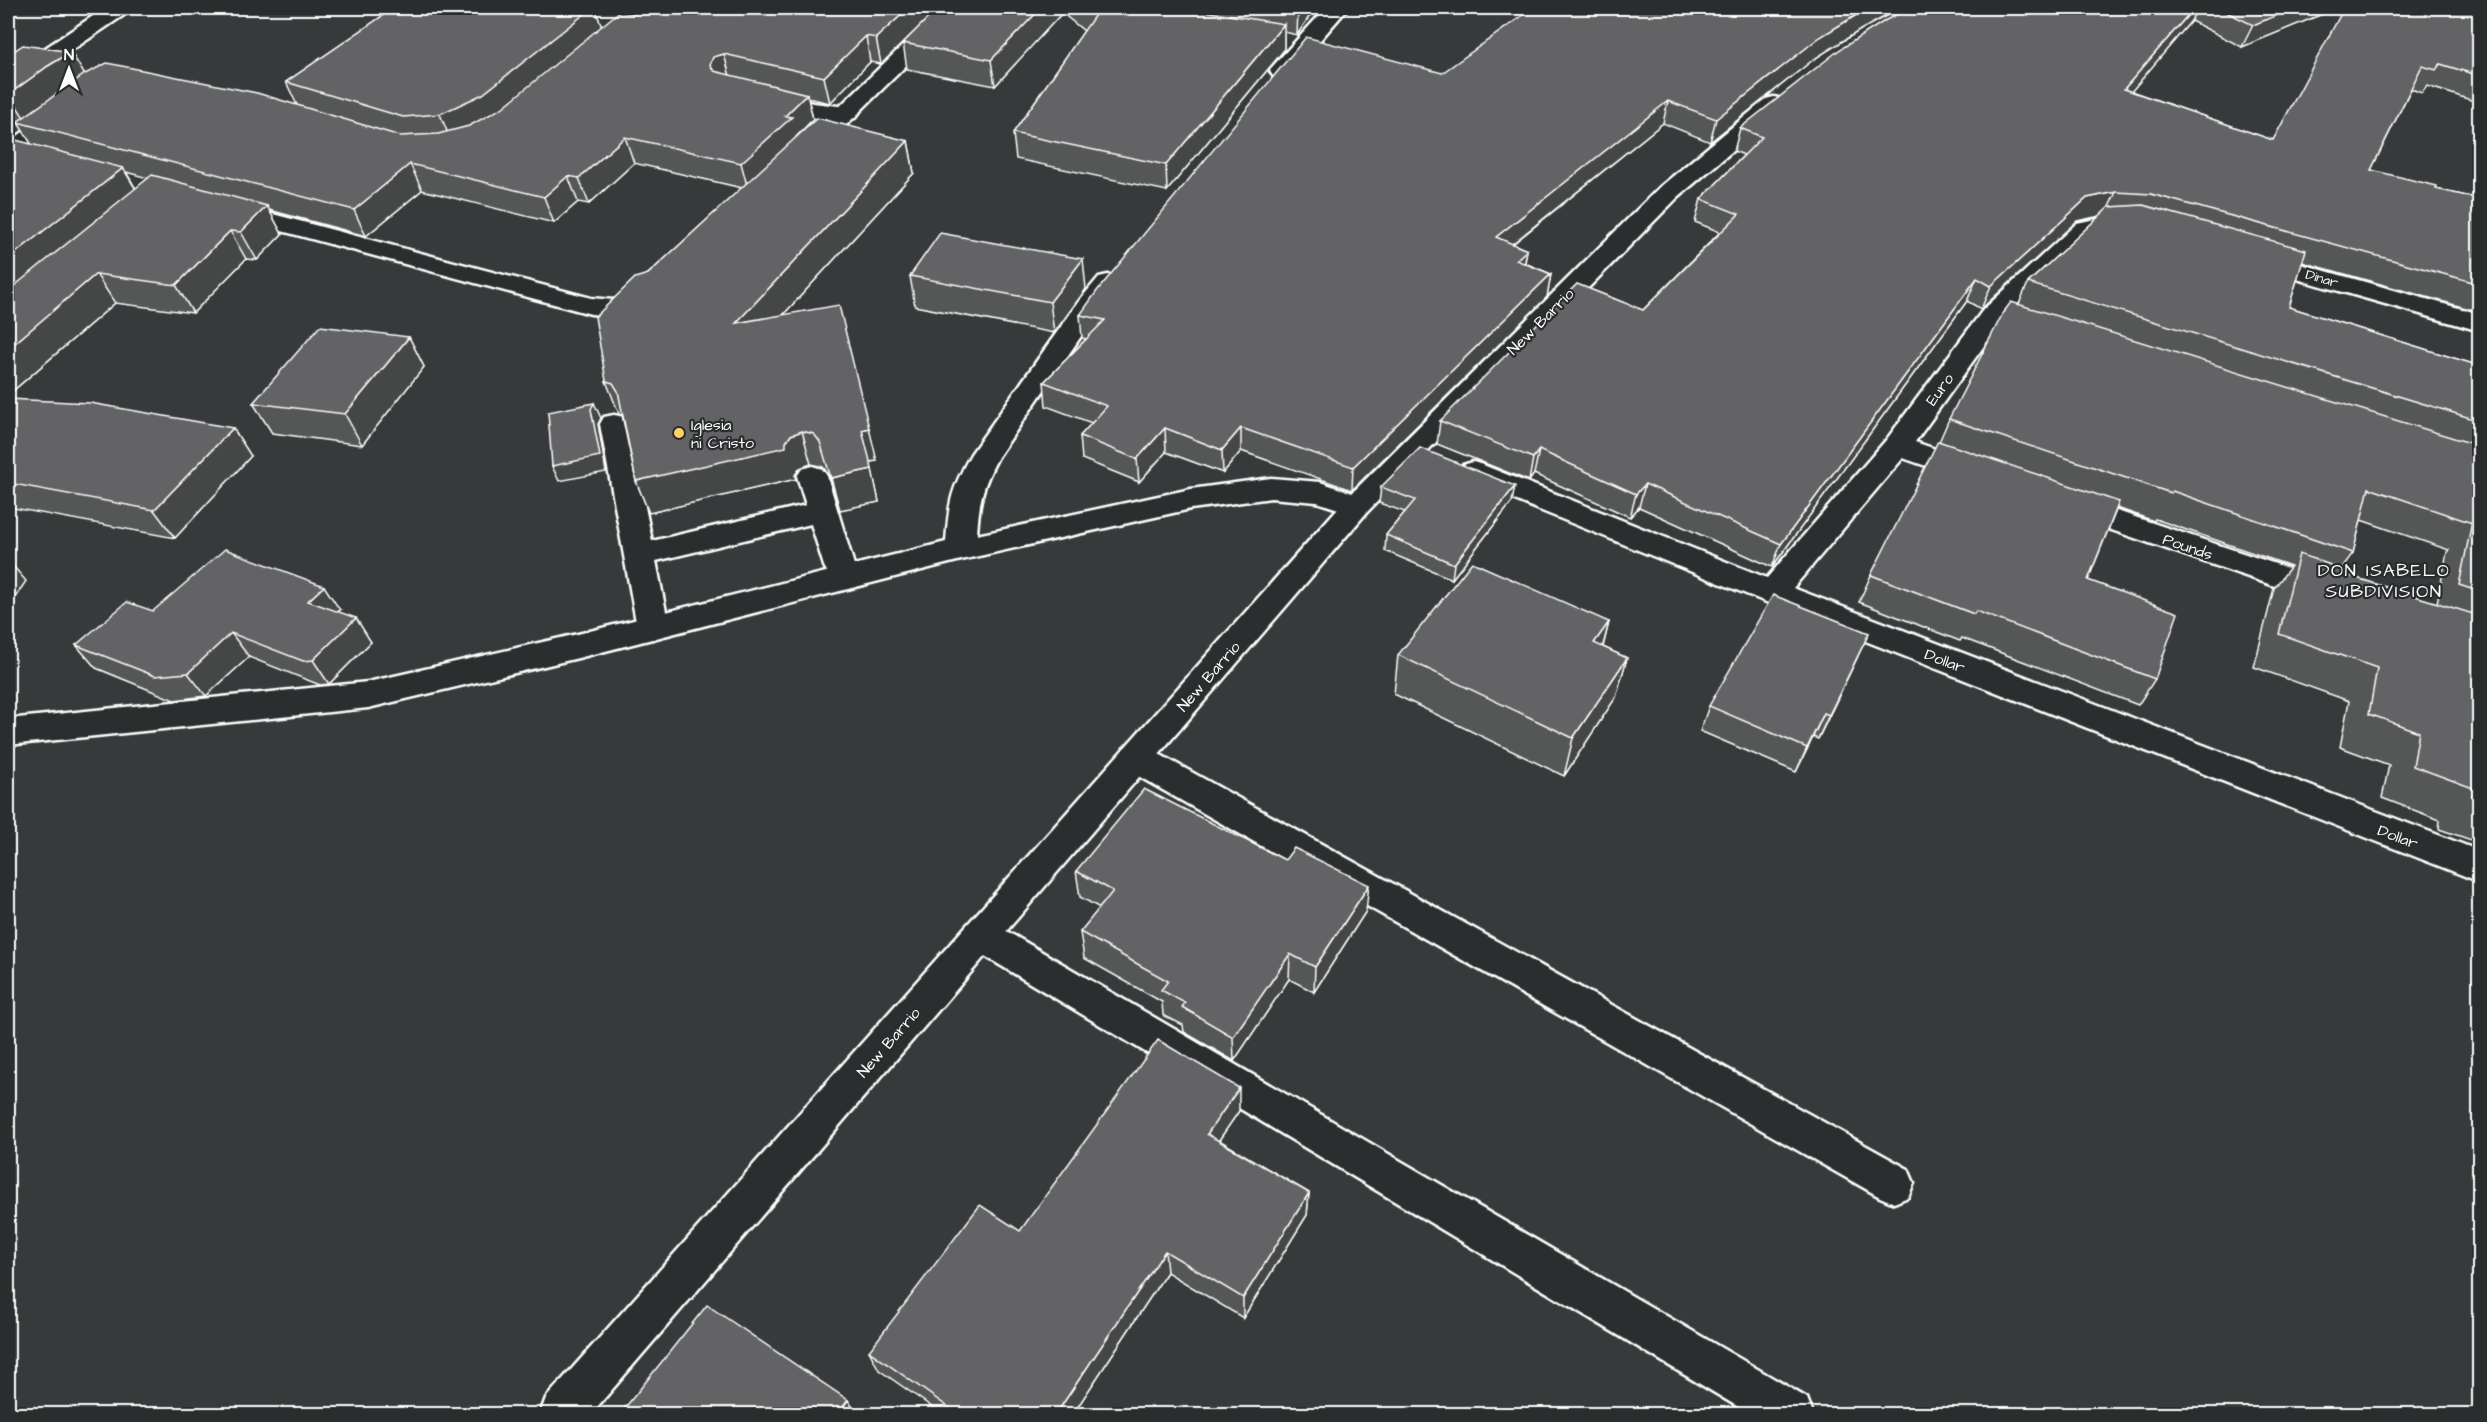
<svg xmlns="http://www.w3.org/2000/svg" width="2487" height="1422" font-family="'Architects Daughter',sans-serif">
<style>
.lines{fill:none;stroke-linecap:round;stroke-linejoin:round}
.lane-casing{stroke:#fff;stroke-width:5}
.street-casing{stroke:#fff;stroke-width:5}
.secondary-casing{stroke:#fff;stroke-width:5}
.lane{fill:#2a2d2e;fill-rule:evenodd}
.street{fill:#2a2d2e;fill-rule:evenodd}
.secondary{fill:#2a2d2e;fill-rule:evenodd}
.wall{fill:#555657;stroke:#fff;stroke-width:1.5;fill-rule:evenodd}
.shaded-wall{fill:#454647;stroke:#fff;stroke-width:1.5}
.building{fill:#636465;stroke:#fff;stroke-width:1.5}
.poi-dot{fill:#ffd166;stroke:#2a2d2e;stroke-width:2}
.labels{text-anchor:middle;stroke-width:4.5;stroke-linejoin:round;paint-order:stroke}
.far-street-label{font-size:14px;fill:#fff;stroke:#2a2d2e}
.street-label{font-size:16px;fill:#fff;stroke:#2a2d2e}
.poi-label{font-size:16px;fill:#fff;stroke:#2a2d2e;text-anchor:start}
.neighbourhood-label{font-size:18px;letter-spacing:1.5px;fill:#fff;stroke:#2a2d2e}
</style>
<rect width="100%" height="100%" fill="#373a3b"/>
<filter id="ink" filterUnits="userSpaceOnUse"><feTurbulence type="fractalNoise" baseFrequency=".0167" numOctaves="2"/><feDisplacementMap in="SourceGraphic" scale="12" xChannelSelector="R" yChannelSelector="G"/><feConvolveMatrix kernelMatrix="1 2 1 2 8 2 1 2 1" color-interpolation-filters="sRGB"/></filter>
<g filter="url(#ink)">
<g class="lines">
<defs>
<g id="lane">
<path d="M105,8H130L127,13L16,88L8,90V73Z"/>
<path d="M767,92L813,103L855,108L859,113L855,118C825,125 788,111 759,104L756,99L759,94Z"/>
<path d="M614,415L624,417L628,424L652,541L806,505L797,476L802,469L812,466L822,469L827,476L854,565L861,578L857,586L846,589L835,586L824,566L811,524L656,561L669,627L664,635L653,639L642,635L637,627L600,424L604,417Z"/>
<path d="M1136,745L1148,748L1908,1169L1914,1183L1908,1197L1894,1203L1880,1197L1124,768L1119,758L1124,748Z"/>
<path d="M981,919L994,924L1807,1398L1813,1414H1750L968,946L963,935L968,924Z"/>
</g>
<g id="street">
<path d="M941,8H964L813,158L805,160L797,158L793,153L797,148Z"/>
<path d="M1326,8H1348L1289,76L1281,78L1273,76L1270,71L1273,66Z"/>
<path d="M64,106L72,108L76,113L72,118L16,159L8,161V143L56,108Z"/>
<path d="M231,203L591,298L613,300L649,291L658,293L662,299L658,305L613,316L591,314L222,215L219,210L222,205Z"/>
<path d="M2105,217L2139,220L2142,225L2139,230C2124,234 2109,231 2094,234L2001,322L1915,442L1982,465L1987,472L1982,479L1972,482L1903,458L1793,588L2480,851V882L1761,600L1463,479L1458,472L1463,465L1473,462L1483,465L1767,578L1887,439L1983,310L2077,223Z"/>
<path d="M2257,252L2480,314V331L2248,265L2244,260L2248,255Z"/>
<path d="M1108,275L1117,277L1121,283L1097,313L998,457C982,487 979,501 977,535L1191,489L1271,478L1320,482L1367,498L1372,505L1367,512L1357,515L1317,502L1271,498L1191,509L961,560L578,658L368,708L8,745V719L368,682L578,634L946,542C949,502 951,490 971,454L1079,301L1099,277Z"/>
<path d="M2069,495L2335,584L2340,592L2335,600L2324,603L2059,512L2054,505L2059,498Z"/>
</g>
<path id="secondary" d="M1774,97L1782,99L1785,104L1782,109L1678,197L1367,512L591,1414H540L546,1398L1347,498L1660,187L1766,99Z"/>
</defs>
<use href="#lane" class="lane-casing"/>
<use href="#street" class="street-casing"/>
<use href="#secondary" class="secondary-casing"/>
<use href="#lane" class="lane"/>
<use href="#street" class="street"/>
<use href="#secondary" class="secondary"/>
</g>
<g class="wall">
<path d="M394,8H595L601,26L634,14L642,8H1315L1297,35L1284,32V50L1167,191L1016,159L1013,133L1084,31L1062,13L995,86L907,69L903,43L915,31L881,64L870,62L830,103L808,98L813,119L796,137L908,141L914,173L784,314L877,461L870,462L879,502L840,510L829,475L823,467L811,464L800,468L795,475L796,479L649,513L636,481L622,415L619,414L606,381L648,274L742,188L634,163L589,204L578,202L554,223L422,190L366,236L269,210L282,234L257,260L246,259L193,313L115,303L8,395V138L32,145L18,123L8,121V55L85,75L297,105L286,82ZM126,172L148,178L136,189Z"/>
<path d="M1909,8H2337L2242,47L2191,21L2131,91L2272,140L2480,8V103L2427,86L2422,93L2411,89L2371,170L2436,189L2480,199V312L2302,262L2289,307L2480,366V843L2439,829L2440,820L2382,798L2389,765L2340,747L2349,701L2254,667L2274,588L2291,566L2155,519L2154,521L2117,508L2088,580L2155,679L2138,705L1962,638L1960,641L1859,602L1871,575L1939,442L1949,419L2019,304L2028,283L2100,216L2077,221L1981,309L1967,301L1772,567L1639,507L1630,517L1534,474L1529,481L1437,444L1440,421L1643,310L1720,232L1695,222L1701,199L1744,155L1734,151L1740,128ZM2361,520L2449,550L2447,552L2437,603L2350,576L2341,569L2353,553Z"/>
<path d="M1862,29L1814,59L1710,142L1663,123L1513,244L1527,250L1525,263L1551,274L1547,297L1352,490L1241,451L1223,473L1166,452L1139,482L1082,459L1080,436L1092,423L1046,406L1044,382L1086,339L1082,338L1080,315L1442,73Z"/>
<path d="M910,276L1086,289L1054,333L915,306Z"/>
<path d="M409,337L424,367L362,445L272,433L253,403Z"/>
<path d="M8,399L251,456L175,538L8,507Z"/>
<path d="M1381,487L1512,502L1452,579L1385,551L1386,535L1405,512L1379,503Z"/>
<path d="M340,610L338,612L371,642L329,684L320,685L249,657L206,696L174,700L96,668L76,645L153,611Z"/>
<path d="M1609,622L1603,647L1627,658L1616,697L1564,776L1394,694L1398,655Z"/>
<path d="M1857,658L1818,739L1813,737L1796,772L1700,731L1709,706Z"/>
<path d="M1076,871L1366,911L1314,992L1289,979L1234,1061L1184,1032L1183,1025L1163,1015L1162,1002L1084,958L1080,932L1100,908L1080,897Z"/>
<path d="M1239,1111L1219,1140L1309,1193L1307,1215L1243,1318L1167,1272L1073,1414H942L879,1370L869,1351L1020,1231Z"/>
</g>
<g class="shaded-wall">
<path d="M592,8H595L603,31L494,120L451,141L440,114Z"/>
<path d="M909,8H939L881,64L876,38Z"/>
<path d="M1041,8H1061L1062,13L995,86L991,60Z"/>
<path d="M1299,8H1315L1297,35L1298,9Z"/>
<path d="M1868,8H1901L1862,29L1814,59L1710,142L1716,119L1820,37Z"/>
<path d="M2194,8H2197L2191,21L2114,112L2124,89Z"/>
<path d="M2295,8H2337L2242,47L2253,25Z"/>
<path d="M1284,24V50L1167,191L1166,165Z"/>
<path d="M866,36L870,62L830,103L824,77Z"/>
<path d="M71,52L89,82L28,124L9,94L48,66Z"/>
<path d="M724,54L731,80L717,90L710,65L713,57Z"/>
<path d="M807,94L813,119L796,137L798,143L748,189L741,163L785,116Z"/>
<path d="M1668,101L1663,123L1492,260L1496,237Z"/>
<path d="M625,137L634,163L589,204L579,178Z"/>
<path d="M908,141L914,173L746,355L736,323Z"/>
<path d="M410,164L422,190L366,236L354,210Z"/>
<path d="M123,168L140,196L8,304V259Z"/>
<path d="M568,176L578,202L554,223L544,197Z"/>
<path d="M2116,192L2105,215L2077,221L1981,309L1991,286L2087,198Z"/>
<path d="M267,206L282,234L257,260L241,232Z"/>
<path d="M230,231L246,259L193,313L176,285Z"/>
<path d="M1527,250L1523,273L1516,260Z"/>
<path d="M1083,259L1086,289L1054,333L1050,302Z"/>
<path d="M96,274L115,303L8,395V349Z"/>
<path d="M1551,274L1547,297L1352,490L1353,467Z"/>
<path d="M1977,278L1967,301L1772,567L1781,544Z"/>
<path d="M409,337L424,367L362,445L345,414Z"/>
<path d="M594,403L601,418L598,424L606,472L559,481L552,466Z"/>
<path d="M233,428L251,456L175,538L154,510Z"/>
<path d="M869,428L877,461L869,462L862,430Z"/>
<path d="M1165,428L1166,452L1139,482L1137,459Z"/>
<path d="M1241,428V451L1223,473L1222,450Z"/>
<path d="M802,431L811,464L800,468L795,475L796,479L649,513L636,481L786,442L791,435Z"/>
<path d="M1539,450L1534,474L1529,481L1533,458Z"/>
<path d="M872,469L879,502L840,510L831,478Z"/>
<path d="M1645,484L1639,507L1630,517L1636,494Z"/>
<path d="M1515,486L1512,502L1452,579L1454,564Z"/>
<path d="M8,560L26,581L8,608Z"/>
<path d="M324,586L340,610L324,624L308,601Z"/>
<path d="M356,618L371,642L329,684L313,660Z"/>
<path d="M1609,622L1599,661L1594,643Z"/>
<path d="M231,633L249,657L206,696L188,673Z"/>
<path d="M1869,633L1857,658L1818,739L1829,715Z"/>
<path d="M1627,658L1616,697L1564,776L1573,738Z"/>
<path d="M1824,713L1813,737L1796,772L1807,748Z"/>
<path d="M1369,885L1366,911L1314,992L1315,967Z"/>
<path d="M1290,954L1289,979L1234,1061L1233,1037Z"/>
<path d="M1239,1088V1111L1208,1156L1207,1134Z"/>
<path d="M1309,1193L1307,1215L1243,1318V1298Z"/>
<path d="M1165,1251L1167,1272L1073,1414H1056Z"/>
<path d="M848,1400L857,1414H838Z"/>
</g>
<g class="building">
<path d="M394,8H592L483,94L440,114L403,117L286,82Z"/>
<path d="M642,8H909L876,38L866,36L824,77L724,54L713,57L710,65L714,71L807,94L785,116L792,117L741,163L625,137L579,178L568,176L544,197L410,164L354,210L17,122L85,74L107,63L257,93L400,136L438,134L469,126L502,108L620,11L634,14Z"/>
<path d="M938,8H1041L991,60L903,43Z"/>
<path d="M1085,8H1185L1284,24L1166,165L1013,133L1095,15Z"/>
<path d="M1287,8H1299L1298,9Z"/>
<path d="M1533,8H1868L1820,37L1716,119L1668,101L1496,237L1527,250L1516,260L1551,274L1353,467L1241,428L1222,450L1165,428L1137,459L1080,436L1107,406L1044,382L1105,320L1080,315L1097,291L1306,37L1442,73Z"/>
<path d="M1909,8H2194L2124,89L2273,140L2344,8H2480V76L2440,64L2436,70L2422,66L2371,170L2437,186L2436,189L2480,199V284L2151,194L2116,192L2087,198L1991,286L1977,278L1781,544L1645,484L1636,494L1539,450L1533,458L1440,421L1577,284L1643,310L1739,214L1701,199L1762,137L1740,128L1839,50L1886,20Z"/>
<path d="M2218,8H2295L2253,25Z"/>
<path d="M23,45L71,52L48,66L9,94H8V55Z"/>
<path d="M817,118L908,141L736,323L839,305L869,428L862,430L872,469L831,478L820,442L814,434L802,431L791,435L786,442V447L636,481L618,391L613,383L606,381L595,317L635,278L648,274Z"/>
<path d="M8,138L123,168L8,259Z"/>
<path d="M152,175L267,206L241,232L230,231L176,285L96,274L8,349V291Z"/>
<path d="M2143,205L2306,250L2289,307L2480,366V421L2028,283L2109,207Z"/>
<path d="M940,233L1083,259L1050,302L910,276Z"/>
<path d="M2011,302L2480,446V524L2472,522V523L2369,488L2353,553L2172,491L2171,493L1949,419L2003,313Z"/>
<path d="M320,326L409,337L345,414L253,403Z"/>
<path d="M8,399L90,403L233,428L154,510L8,483Z"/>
<path d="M594,403L591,409L600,456L552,466L548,412Z"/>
<path d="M1938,441L2119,502L2088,580L2178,613L2155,679L1976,611L1974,614L1871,575Z"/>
<path d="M1420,448L1515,486L1454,564L1386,535L1415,500L1381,487Z"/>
<path d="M2472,522L2480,524V592L2459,585Z"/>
<path d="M225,549L324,586L308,601L356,618L313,660L303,661L231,633L188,673L155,676L76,645L127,602L153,611Z"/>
<path d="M2299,554L2351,572L2350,576L2480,616V799L2472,797L2473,788L2413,766L2419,732L2369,714L2377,668L2279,634Z"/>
<path d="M1472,562L1609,622L1594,643L1627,658L1573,738L1398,655Z"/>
<path d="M1773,595L1869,633L1829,715L1824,713L1807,748L1709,706Z"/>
<path d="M1144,789L1285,860L1294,848L1369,885L1315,967L1290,954L1233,1037L1182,1007L1185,1003L1161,990L1168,981L1080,932L1113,891L1076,871Z"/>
<path d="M1158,1040L1239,1088L1207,1134L1309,1193L1243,1298L1165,1251L1056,1414H958L869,1351L980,1205L1020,1231Z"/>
<path d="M707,1305L848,1400L838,1414H620Z"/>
</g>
</g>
<circle class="poi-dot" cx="679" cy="433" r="6"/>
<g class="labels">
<g class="far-street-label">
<text transform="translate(2322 278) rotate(16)" y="5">Dinar</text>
</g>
<g class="street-label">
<text transform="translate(1540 321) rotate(-45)" y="6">New Barrio</text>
<text transform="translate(1939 389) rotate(-54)" y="6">Euro</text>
<text transform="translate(2188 546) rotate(19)" y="6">Pounds</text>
<text transform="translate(1945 660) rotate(21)" y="6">Dollar</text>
<text transform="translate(1208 676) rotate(-49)" y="6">New Barrio</text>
<text transform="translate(2398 836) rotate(21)" y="6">Dollar</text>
<text transform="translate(888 1042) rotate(-49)" y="6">New Barrio</text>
</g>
<g class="poi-label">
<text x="691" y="430">Iglesia<tspan x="691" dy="18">ni Cristo</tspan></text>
</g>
<g class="neighbourhood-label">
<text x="2384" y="576">DON ISABELO<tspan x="2384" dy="21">SUBDIVISION</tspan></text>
</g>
</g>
<rect width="2487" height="1422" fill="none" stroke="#2a2d2e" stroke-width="30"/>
<rect x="15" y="15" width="2457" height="1392" fill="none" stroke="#fff" stroke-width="2" filter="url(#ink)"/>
<g transform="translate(69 69)" stroke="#2a2d2e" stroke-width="4.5" paint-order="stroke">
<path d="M0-4.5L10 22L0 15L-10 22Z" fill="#ffffff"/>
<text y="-9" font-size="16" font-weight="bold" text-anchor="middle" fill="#ffffff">N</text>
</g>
</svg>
